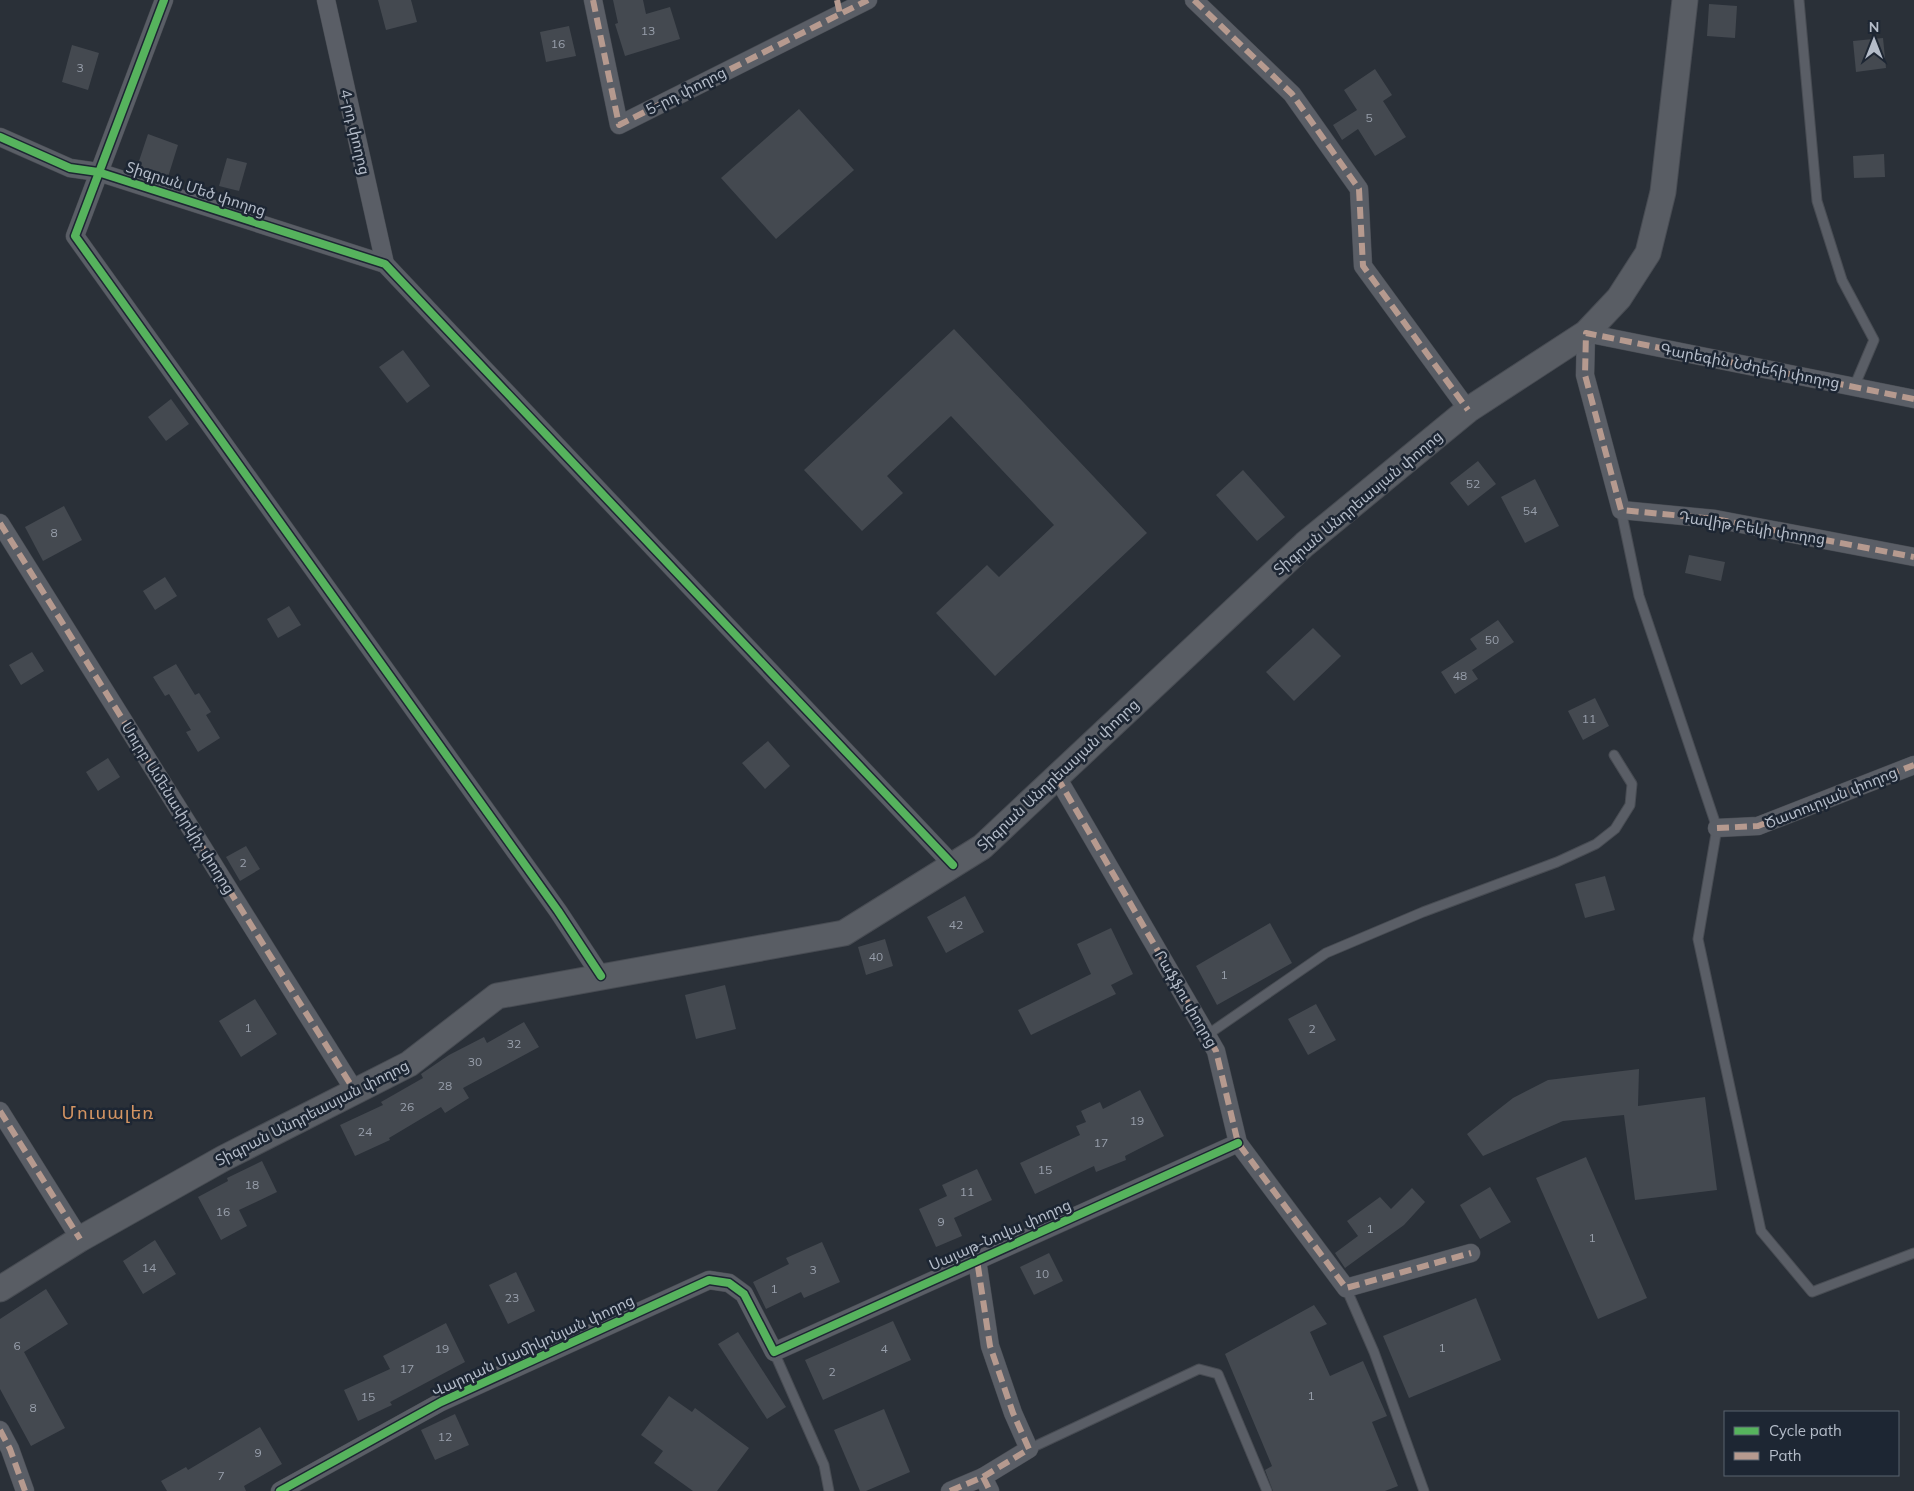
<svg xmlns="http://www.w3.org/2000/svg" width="1914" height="1491" font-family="Mulish,'Noto Sans Armenian',sans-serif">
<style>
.building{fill:#444950}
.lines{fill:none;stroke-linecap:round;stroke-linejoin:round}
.lane-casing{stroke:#484c53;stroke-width:11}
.street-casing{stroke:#484c53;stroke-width:19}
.secondary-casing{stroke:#484c53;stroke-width:27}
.lane{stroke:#5a5e66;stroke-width:9}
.street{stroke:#5a5e66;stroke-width:18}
.secondary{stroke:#595d64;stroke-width:25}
.quiet{stroke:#b69a8f;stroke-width:6;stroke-dasharray:12 6;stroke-linecap:butt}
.cycleway-casing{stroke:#1d2633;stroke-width:11}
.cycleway{stroke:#56b35d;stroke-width:8}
.labels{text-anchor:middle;stroke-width:5;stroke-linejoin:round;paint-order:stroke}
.number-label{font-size:12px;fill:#989fab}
.street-label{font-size:15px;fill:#b4bcc9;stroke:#1d2633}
.quarter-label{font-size:18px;letter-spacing:1px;fill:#d59563;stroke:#1d2633}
</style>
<rect width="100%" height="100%" fill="#2a3038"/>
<g class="building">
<path d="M378,0H411L417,22L386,30Z"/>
<path d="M613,0H643L646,14L670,7L680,39L625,56L615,24L618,23Z"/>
<path d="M1709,4L1737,6L1735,38L1707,36Z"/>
<path d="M569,26L576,56L546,62L540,32Z"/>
<path d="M1883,38L1886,68L1856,72L1853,41Z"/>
<path d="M72,45L99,53L88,90L62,82Z"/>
<path d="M1375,69L1392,95L1383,101L1406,137L1375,156L1358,129L1342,140L1333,125L1357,110L1344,90Z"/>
<path d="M799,109L854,170L776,239L721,178Z"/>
<path d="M148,134L178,145L168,177L137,167Z"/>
<path d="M1884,154L1885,177L1854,178L1853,156Z"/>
<path d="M227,158L247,163L239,191L219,186Z"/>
<path d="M954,329L1147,533L995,676L936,613L987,565L999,577L1054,525L951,416L887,476L903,493L862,531L804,470Z"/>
<path d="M403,350L430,386L407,403L379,367Z"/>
<path d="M171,399L189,424L166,441L148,417Z"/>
<path d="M1478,461L1496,484L1468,506L1450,483Z"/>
<path d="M1243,470L1285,517L1257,541L1216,495Z"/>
<path d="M1535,479L1559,526L1525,543L1501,497Z"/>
<path d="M64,506L82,540L43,561L25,527Z"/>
<path d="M1689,555L1725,562L1721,581L1685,573Z"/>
<path d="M165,577L177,596L155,610L143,591Z"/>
<path d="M289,606L301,625L278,638L267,619Z"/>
<path d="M1498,620L1514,642L1472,670L1478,679L1455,694L1441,672L1477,649L1470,639Z"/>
<path d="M1313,628L1341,656L1294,701L1266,672Z"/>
<path d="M32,652L44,671L21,685L9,665Z"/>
<path d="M176,664L195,695L199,693L211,712L206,715L220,738L198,752L186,732L191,730L169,694L165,696L153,677Z"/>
<path d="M1595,698L1609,726L1583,740L1568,711Z"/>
<path d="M768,741L790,766L765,789L742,763Z"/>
<path d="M108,758L120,777L98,791L86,772Z"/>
<path d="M246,846L260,869L240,881L226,857Z"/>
<path d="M1605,876L1615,910L1585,918L1575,884Z"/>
<path d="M965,896L984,932L946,953L927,917Z"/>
<path d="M1270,923L1292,963L1217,1005L1196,966Z"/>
<path d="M1111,928L1133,974L1111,985L1116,994L1031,1035L1018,1010L1091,974L1077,944Z"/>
<path d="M885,939L893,966L866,975L858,947Z"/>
<path d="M725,985L736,1029L696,1039L685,995Z"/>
<path d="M255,999L277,1034L241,1057L219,1021Z"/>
<path d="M1316,1004L1336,1040L1308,1055L1288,1019Z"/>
<path d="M524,1022L539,1047L463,1088L469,1098L445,1113L441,1107L389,1138L390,1140L355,1156L340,1125L383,1105L381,1102L423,1078L421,1074L449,1055L484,1037L487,1043Z"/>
<path d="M1639,1069L1638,1106L1705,1097L1717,1190L1635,1200L1624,1115L1563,1121L1483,1156L1467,1134L1513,1098L1548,1080Z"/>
<path d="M1140,1090L1164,1136L1125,1156L1126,1160L1096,1172L1094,1166L1035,1194L1020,1163L1080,1135L1076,1126L1086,1122L1081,1111L1100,1102L1103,1109Z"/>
<path d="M1586,1157L1647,1298L1598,1319L1536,1178Z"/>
<path d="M262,1161L277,1192L239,1210L247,1226L221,1240L198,1197L228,1181L227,1178Z"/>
<path d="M977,1169L992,1200L954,1218L962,1236L936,1247L919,1209L947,1196L942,1185Z"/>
<path d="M1490,1187L1511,1222L1480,1239L1460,1205Z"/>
<path d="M1412,1188L1425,1202L1404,1225L1345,1268L1335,1253L1358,1236L1347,1221L1380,1197L1391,1209Z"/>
<path d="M155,1240L176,1274L143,1294L123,1261Z"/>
<path d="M822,1242L840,1282L804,1298L801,1292L766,1309L753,1282L789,1264L786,1258Z"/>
<path d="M1049,1253L1063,1281L1034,1295L1020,1267Z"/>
<path d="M516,1272L535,1311L508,1324L489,1285Z"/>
<path d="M46,1289L68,1324L24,1352L65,1428L31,1446L0,1389V1319Z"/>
<path d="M1476,1298L1501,1360L1409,1398L1383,1336Z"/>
<path d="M1314,1305L1327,1324L1310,1332L1330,1376L1363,1361L1387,1416L1372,1422L1398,1486L1385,1491H1273L1265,1470L1272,1466L1225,1354Z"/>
<path d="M893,1321L911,1360L823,1400L805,1360Z"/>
<path d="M446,1323L465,1362L390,1402L392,1405L358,1421L344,1390L390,1369L383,1356Z"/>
<path d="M738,1332L786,1407L767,1419L718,1344Z"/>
<path d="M669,1396L692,1412L695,1408L749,1448L717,1491H693L654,1463L663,1451L641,1435Z"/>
<path d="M884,1409L910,1472L866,1491H860L834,1430Z"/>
<path d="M455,1414L469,1445L435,1460L421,1430Z"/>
<path d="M260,1427L282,1464L244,1486L246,1491H167L161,1481L186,1467L188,1470Z"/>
</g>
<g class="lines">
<defs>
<g id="lane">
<path d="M1799,0L1817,201L1842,280L1874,340L1854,387"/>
<path d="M1621,510L1639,596L1717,828L1698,939L1761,1231L1812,1292L1914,1253"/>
<path d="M1207,1035L1326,953L1423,912L1557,862L1596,844L1615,829L1630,805L1632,784L1614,755"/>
<path d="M1346,1288L1374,1352L1424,1491"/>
<path d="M774,1352L824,1465L829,1491"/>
<path d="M1029,1449L1199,1369L1218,1374L1267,1491"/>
</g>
<g id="street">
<path d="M164,0L75,236L558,911L601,976"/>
<path d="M326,0L385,264"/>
<path d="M593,0L619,125L868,0"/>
<path d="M1194,0L1292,94L1359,189L1363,266L1468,410"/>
<path d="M0,137L70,168L98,172L385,264L953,865"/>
<path d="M1914,399L1586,333L1585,375L1621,510L1715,519L1914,557"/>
<path d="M0,523L356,1093"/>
<path d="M1057,777L1216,1051L1238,1143L1346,1288L1471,1253"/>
<path d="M1717,828L1758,826L1914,765"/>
<path d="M0,1111L80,1239"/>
<path d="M0,1430L10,1449L25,1491"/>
<path d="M983,1477L990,1491"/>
<path d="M280,1491L441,1402L709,1280L729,1283L744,1294L774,1352L1238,1143"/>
<path d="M950,1491L983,1477L1029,1449L1013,1413L990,1346L977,1260"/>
</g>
<path id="secondary" d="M0,1289L80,1239L224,1158L409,1064L497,996L844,933L982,847L1305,544L1468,410L1586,333L1619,298L1648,253L1663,192L1685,0"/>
</defs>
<use href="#lane" class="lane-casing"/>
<use href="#street" class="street-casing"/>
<use href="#secondary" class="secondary-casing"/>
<use href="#lane" class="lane"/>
<use href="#street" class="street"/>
<use href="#secondary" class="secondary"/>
<g class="quiet">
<path d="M593,0L619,125L868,0"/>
<path d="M837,0L840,14"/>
<path d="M1194,0L1292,94L1359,189L1363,266L1468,410"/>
<path d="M1914,399L1586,333L1585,375L1621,510L1715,519L1914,557"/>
<path d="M0,523L356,1093"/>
<path d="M1057,777L1216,1051L1238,1143L1346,1288L1471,1253"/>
<path d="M1717,828L1758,826L1914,765"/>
<path d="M0,1111L80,1239"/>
<path d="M0,1430L10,1449L25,1491"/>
<path d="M983,1477L990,1491"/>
<path d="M950,1491L983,1477L1029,1449L1013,1413L990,1346L977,1260"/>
</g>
<defs>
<g id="cycleway">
<path d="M164,0L75,236L558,911L601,976"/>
<path d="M0,137L70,168L98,172L385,264L953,865"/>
<path d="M280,1491L441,1402L709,1280L729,1283L744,1294L774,1352L1238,1143"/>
</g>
</defs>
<use href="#cycleway" class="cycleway-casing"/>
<use href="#cycleway" class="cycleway"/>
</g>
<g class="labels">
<g class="number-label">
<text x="648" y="35">13</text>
<text x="558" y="48">16</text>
<text x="80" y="72">3</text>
<text x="1369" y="122">5</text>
<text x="1473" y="488">52</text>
<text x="1530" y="515">54</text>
<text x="54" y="537">8</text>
<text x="1492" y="644">50</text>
<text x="1460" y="680">48</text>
<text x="1589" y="723">11</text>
<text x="243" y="867">2</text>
<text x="956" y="929">42</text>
<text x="876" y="961">40</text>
<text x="1224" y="979">1</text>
<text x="248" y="1032">1</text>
<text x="1312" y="1033">2</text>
<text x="514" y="1048">32</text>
<text x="475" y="1066">30</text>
<text x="445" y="1090">28</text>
<text x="407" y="1111">26</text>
<text x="1137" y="1125">19</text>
<text x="365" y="1136">24</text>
<text x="1101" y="1147">17</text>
<text x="1045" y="1174">15</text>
<text x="252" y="1189">18</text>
<text x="967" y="1196">11</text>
<text x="223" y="1216">16</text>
<text x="941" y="1226">9</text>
<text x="1370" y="1233">1</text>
<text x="1592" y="1242">1</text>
<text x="149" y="1272">14</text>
<text x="813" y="1274">3</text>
<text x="1042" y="1278">10</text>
<text x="774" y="1293">1</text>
<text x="512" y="1302">23</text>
<text x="17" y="1350">6</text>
<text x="1442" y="1352">1</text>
<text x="442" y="1353">19</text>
<text x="884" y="1353">4</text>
<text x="407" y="1373">17</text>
<text x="832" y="1376">2</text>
<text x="1311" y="1400">1</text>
<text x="368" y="1401">15</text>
<text x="33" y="1412">8</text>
<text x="445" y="1441">12</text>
<text x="258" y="1457">9</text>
<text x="221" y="1480">7</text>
</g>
<g class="street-label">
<text transform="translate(686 91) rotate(-27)" y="5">5-րդ փողոց</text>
<text transform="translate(355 132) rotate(77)" y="5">4-րդ փողոց</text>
<text transform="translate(196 189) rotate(18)" y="5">Տիգրան Մեծ փողոց</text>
<text transform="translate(1750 366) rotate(11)" y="5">Գարեգին Նժդեհի փողոց</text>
<text transform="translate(1358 503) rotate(-40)" y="5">Տիգրան Անդրեասյան փողոց</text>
<text transform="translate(1752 528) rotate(9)" y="5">Դավիթ Բեկի փողոց</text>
<text transform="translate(1058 775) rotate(-43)" y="5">Տիգրան Անդրեասյան փողոց</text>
<text transform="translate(1831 798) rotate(-22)" y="5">Ծատուրյան փողոց</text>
<text transform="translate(178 808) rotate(58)" y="5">Սուրբ Ամենափրկիչ փողոց</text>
<text transform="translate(1186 999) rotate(60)" y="5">Րաֆֆու փողոց</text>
<text transform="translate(312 1113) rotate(-27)" y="5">Տիգրան Անդրեասյան փողոց</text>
<text transform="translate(1000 1235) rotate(-24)" y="5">Սայաթ-Նովա փողոց</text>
<text transform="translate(533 1346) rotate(-25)" y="5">Վարդան Մամիկոնյան փողոց</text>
</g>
<g class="quarter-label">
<text x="108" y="1119">Մուսալեռ</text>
</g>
</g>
<rect x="1724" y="1411" width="175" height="65" fill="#1d2633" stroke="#59626f"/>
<rect x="1734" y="1427" width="25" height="8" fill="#56b35d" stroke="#59626f"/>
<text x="1769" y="1436" font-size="15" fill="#b4bcc9">Cycle path</text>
<rect x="1734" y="1452" width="25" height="8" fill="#b69a8f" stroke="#59626f"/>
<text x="1769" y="1461" font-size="15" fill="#b4bcc9">Path</text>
<g transform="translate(1874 40)" stroke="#1d2633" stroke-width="4" paint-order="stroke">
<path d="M0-4L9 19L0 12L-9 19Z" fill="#b4bcc9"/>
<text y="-8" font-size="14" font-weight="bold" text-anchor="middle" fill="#b4bcc9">N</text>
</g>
</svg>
